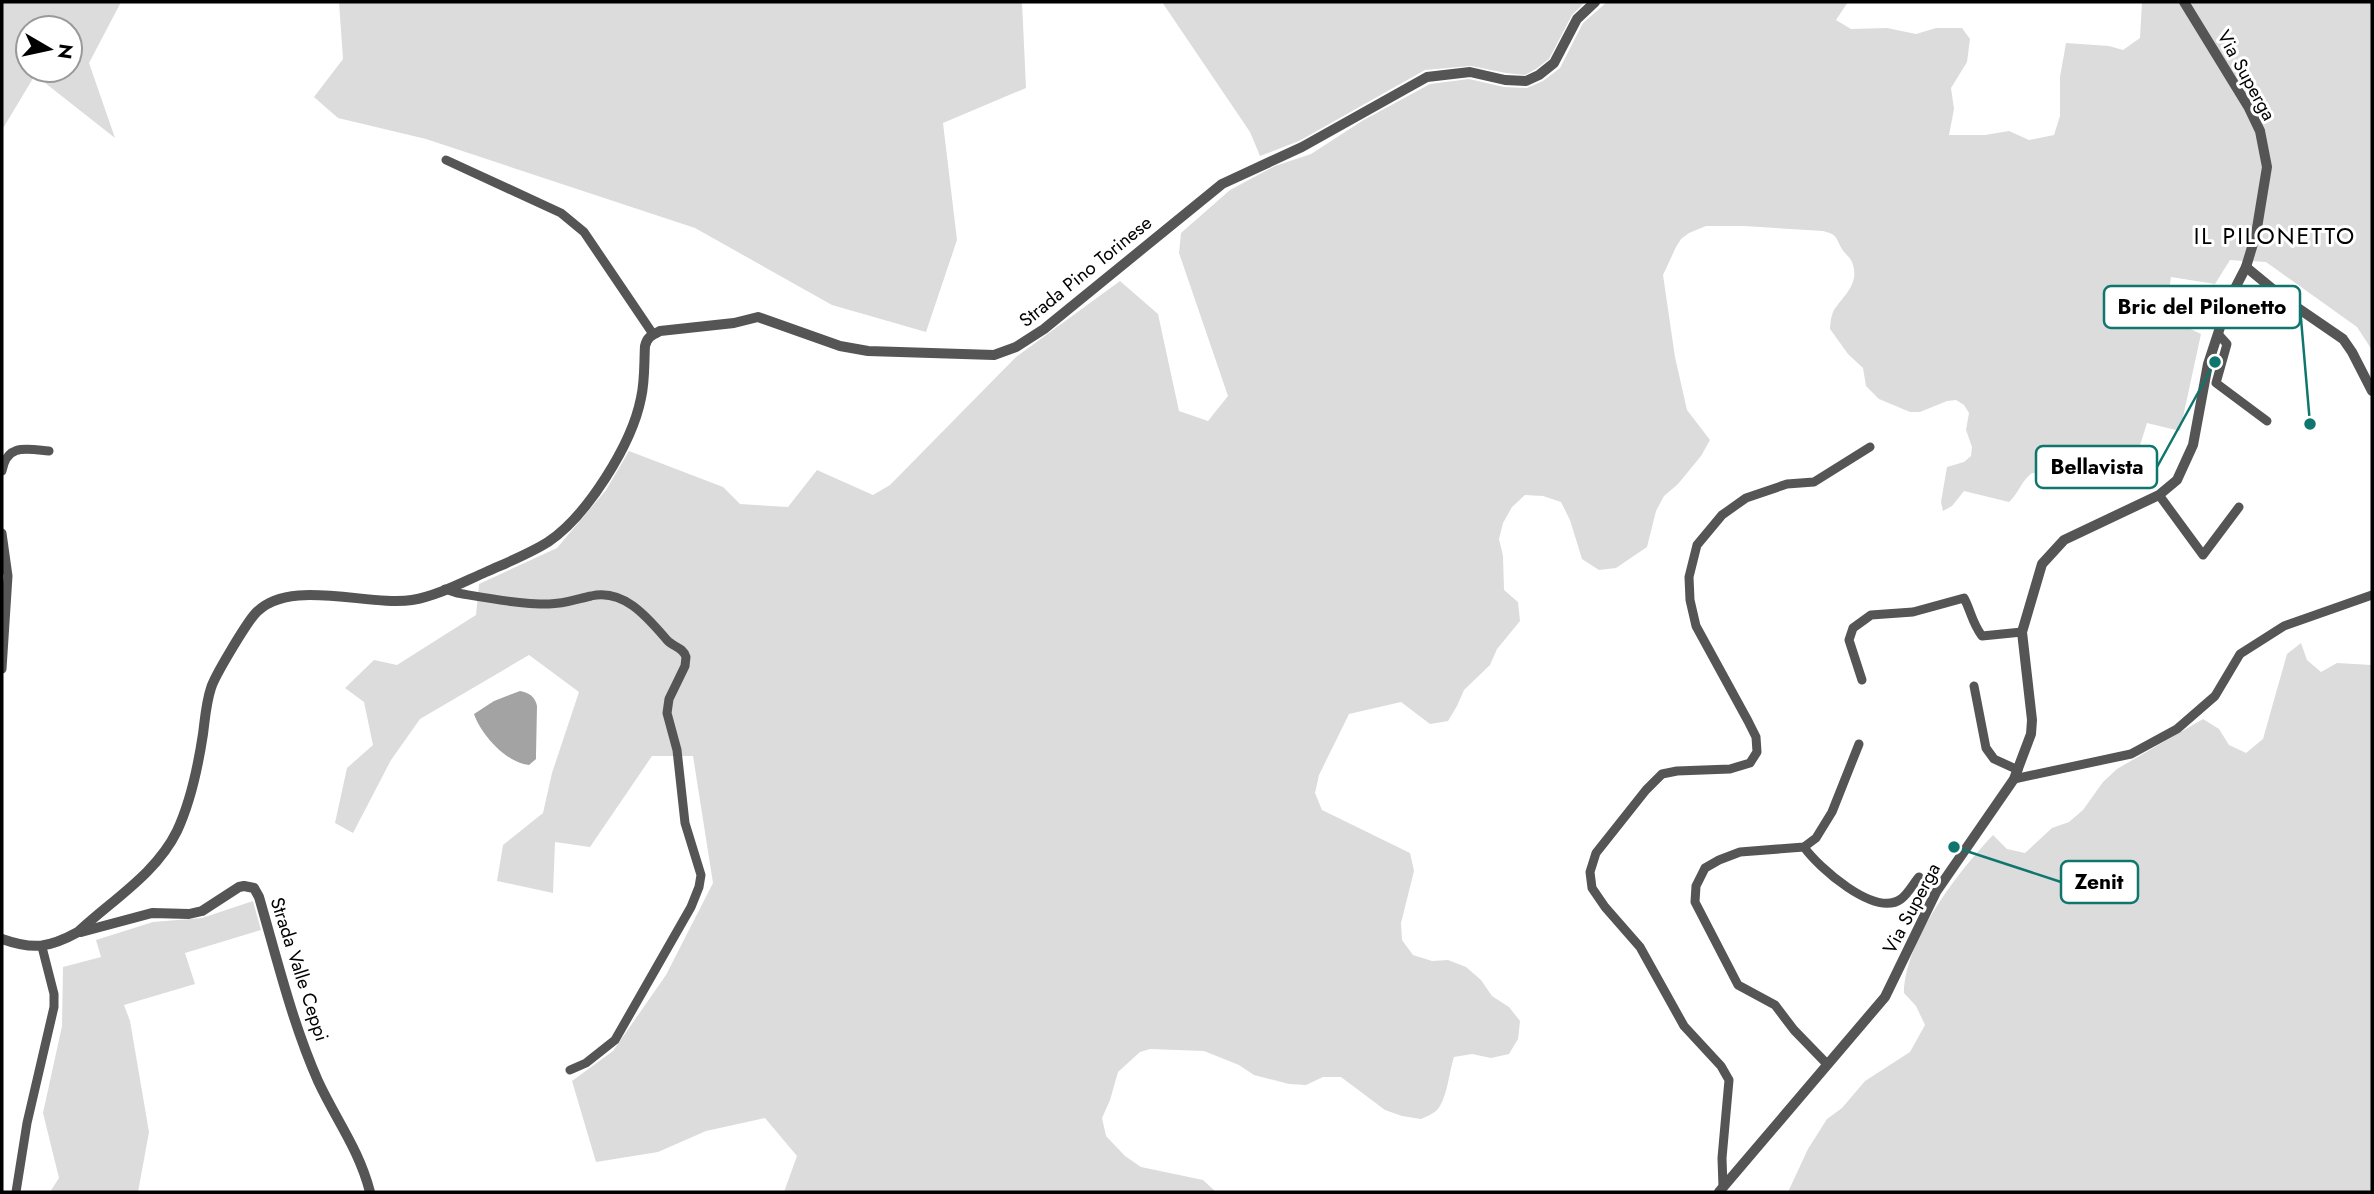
<svg xmlns="http://www.w3.org/2000/svg" width="2374" height="1194" font-family="Jost,sans-serif">
<style>
.green{fill:#dcdcdc;fill-rule:evenodd}
.water{fill:#a3a3a3}
.lines{fill:none;stroke-linecap:round;stroke-linejoin:round}
.minor{stroke:#555;stroke-width:9}
.tertiary{stroke:#555;stroke-width:10}
.labels{text-anchor:middle;stroke-width:6;stroke-linejoin:round;paint-order:stroke}
.street-label{font-size:19px;fill:#000;stroke:#fff}
.quarter-label{font-size:23px;letter-spacing:2px;fill:#000;stroke:#fff}
.leader{fill:none;stroke:#0f766e;stroke-width:2.5}
.callout-dot{fill:#0f766e;stroke:#fff;stroke-width:2.5}
.callout{fill:#fff;stroke:#0f766e;stroke-width:2.5}
.callout-label{font-size:21px;text-anchor:middle;font-weight:bold;fill:#000}
</style>
<rect width="100%" height="100%" fill="#fff"/>
<g class="green">
<path d="M2,2H121L89,63L115,138L35,75L2,130ZM70,28V70H28V28Z"/>
<path d="M339,2H1022L1026,88L943,123L957,240L926,332L832,305L695,228L426,139L338,118L314,97L343,59Z"/>
<path d="M1162,2H1585L1572,15L1549,59L1536,69L1525,75L1506,73L1471,66L1425,70L1299,141L1260,156L1250,132Z"/>
<path d="M1607,2H1848L1836,20L1851,29L1887,28L1916,34L1936,28H1962L1970,39L1967,62L1951,88L1954,109L1949,135H1985L2009,131L2029,140L2054,135L2060,116V77L2066,43L2109,46L2123,50L2140,38L2142,2H2181L2246,110C2254,127 2264,150 2264,168C2265,199 2251,232 2243,261L2230,260L2215,284L2171,277L2165,317L2201,334L2180,431L2147,423L2135,461L2108,447L2072,452V462L2061,477L2032,473C2021,481 2019,493 2009,502L1964,491L1952,506L1943,511L1941,502L1947,467L1964,462L1971,456L1972,447L1966,430L1969,413L1964,405L1956,400L1947,401L1920,412H1910L1879,399L1866,386L1863,368L1848,354L1830,329C1830,324 1831,317 1833,312C1842,296 1861,285 1852,262C1850,257 1845,254 1842,249C1835,237 1838,235 1823,231L1744,226H1706L1689,233L1681,239L1676,247L1663,275L1675,357L1687,410L1710,440L1701,456L1678,484L1664,496L1656,511L1647,547L1616,568L1599,570L1582,559L1570,520L1561,502L1543,496L1525,495L1512,507L1503,523L1499,539L1503,556L1504,590L1518,602L1520,621L1497,649L1490,665L1464,690L1457,706L1448,721L1430,724L1401,702L1349,714L1319,775L1315,793L1322,810L1410,853L1414,871L1401,923L1402,940L1413,955L1432,961L1448,960L1466,967L1481,980L1492,996L1509,1007L1520,1021L1518,1039L1509,1054L1491,1058L1472,1054L1454,1057C1449,1072 1447,1101 1436,1111C1432,1114 1426,1117 1421,1119L1402,1116L1385,1110L1341,1077H1323L1306,1085L1289,1084L1254,1075L1239,1065L1204,1051L1150,1049L1140,1052L1118,1072L1110,1100L1102,1118L1106,1136L1125,1156L1141,1167L1203,1180L1216,1192H784L797,1156L765,1118L706,1131L658,1152L596,1162L572,1081L613,1051L666,975L713,883L693,756H652L590,847L555,842L553,893L497,881L503,845L543,813L552,773L579,692L529,655L420,719L391,760L353,833L335,823L347,768L373,745L364,702L345,688L374,660L397,665L476,615L479,584L557,548L606,490L629,451L723,487L740,504L788,507L817,470L873,495L890,485L1016,357L1120,281L1158,314L1179,411L1208,421L1228,396L1179,253L1181,233L1230,190L1275,166L1311,154L1362,121L1430,84L1469,79L1504,87L1527,88L1543,81L1560,68L1583,23Z"/>
<path d="M2189,2H2372V350L2357,327L2266,262L2251,261L2267,147Z"/>
<path d="M2301,643L2307,660L2321,672L2337,663L2372,665V1192H1788L1808,1149L1827,1119L1842,1108L1865,1081L1910,1052L1925,1025L1916,1006L1904,993C1905,940 1958,872 1993,835L2007,849L2025,853L2052,828L2069,822L2083,810L2103,782L2117,769L2203,719L2219,729L2229,745L2246,753L2263,739L2287,654Z"/>
<path d="M253,901L261,930L185,953L195,984L124,1005L130,1021L149,1132L138,1192H50L59,1178L43,1113L62,1026L63,967L101,957L96,940L153,922L202,918Z"/>
</g>
<path class="water" d="M520,691C529,693 535,696 537,706L536,755V759L529,765C507,763 481,735 474,714L494,701Z"/>
<g class="lines">
<g class="minor">
<path d="M446,160L561,213L584,232L653,334"/>
<path d="M2218,334L2227,344L2216,383L2267,421"/>
<path d="M2,471C7,443 27,449 49,451"/>
<path d="M2159,495L2203,555L2239,507"/>
<path d="M2,533L8,576L2,669"/>
<path d="M445,589L457,593C487,598 518,604 549,604C564,604 577,599 591,596C624,588 648,618 667,640C673,647 683,647 686,657L685,666L669,699L667,713L677,750L685,823L701,875L699,887L691,907L615,1040L586,1063L570,1070"/>
<path d="M1862,680L1849,640L1853,628L1871,615L1913,612L1964,598C1971,611 1972,623 1982,636L2022,632"/>
<path d="M1974,686L1986,748L1994,759L2018,770"/>
<path d="M2014,779L2131,754L2177,729L2215,696L2240,654L2284,626L2372,595"/>
<path d="M1804,847C1818,867 1875,918 1901,899C1908,894 1913,884 1919,877"/>
<path d="M1827,1064L1794,1030L1775,1005L1738,985L1695,902L1696,886L1705,868L1719,860L1740,852L1804,847L1816,838L1832,812L1859,744"/>
<path d="M1723,1187L1722,1158L1729,1080L1721,1066L1684,1026L1640,947L1605,907L1592,888L1590,872L1596,853L1646,790L1662,774L1677,771L1730,769L1750,763L1757,752L1756,737L1748,721L1696,626L1690,600L1689,577L1697,545L1722,515L1746,498L1787,484L1814,482L1870,447"/>
<path d="M16,1192L27,1123L54,1007V994L42,947"/>
</g>
<g class="tertiary">
<path d="M2246,267L2286,300L2343,339L2352,352L2372,391"/>
<path d="M81,932L152,913L189,914L202,911L239,887L244,886L254,888L259,897C277,959 292,1022 318,1081C336,1120 359,1149 370,1192"/>
<path d="M2,939C33,950 49,948 78,932C112,900 156,874 177,831C191,801 198,767 203,734C205,719 206,703 211,688C215,675 245,626 254,615C286,576 368,607 412,600C437,596 463,582 486,572C506,563 529,554 548,542C587,516 632,444 641,398C645,381 644,363 645,346C647,337 652,335 660,331L734,323L758,317L840,346L868,351L994,355L1016,347L1044,329L1222,184L1302,147L1427,77L1470,72L1505,80L1526,81L1539,75L1554,63L1577,19L1595,2"/>
<path d="M1719,1192L1885,997L1936,892L2014,779L2031,734L2032,720L2022,632L2042,564L2064,540L2159,495L2177,480L2193,445L2208,364L2229,300L2246,267L2256,234L2267,167L2260,131L2249,108L2184,2"/>
</g>
</g>
<g class="labels">
<g class="street-label">
<text transform="translate(2247 75) rotate(61)" y="7">Via Superga</text>
<text transform="translate(1085 271) rotate(-39)" y="7">Strada Pino Torinese</text>
<text transform="translate(1911 908) rotate(-62)" y="7">Via Superga</text>
<text transform="translate(300 969) rotate(72)" y="7">Strada Valle Ceppi</text>
</g>
<g class="quarter-label">
<text x="2275" y="244">IL PILONETTO</text>
</g>
</g>
<path class="leader" d="M2310 424L2300 307M2215 362L2157 467M1954 847L2061 882"/>
<g class="callout-dot">
<circle cx="2310" cy="424" r="7"/>
<circle cx="2215" cy="362" r="7"/>
<circle cx="1954" cy="847" r="7"/>
</g>
<g class="callout">
<rect x="2104" y="286" width="196" height="42" rx="7"/>
<rect x="2036" y="446" width="121" height="42" rx="7"/>
<rect x="2061" y="861" width="77" height="42" rx="7"/>
</g>
<g class="callout-label">
<text x="2202" y="314">Bric del Pilonetto</text>
<text x="2097" y="474">Bellavista</text>
<text x="2099" y="889">Zenit</text>
</g>
<rect width="2374" height="1194" fill="none" stroke="#000000" stroke-width="7"/>
<g transform="translate(49 49) rotate(99)"><circle r="33" fill="#ffffff" stroke="#999999" stroke-width="2"/>
<path d="M0-5L12 26L0 18L-12 26Z" fill="#000000"/>
<text y="-10" font-size="19" font-weight="bold" text-anchor="middle" fill="#000000">N</text>
</g>
</svg>
